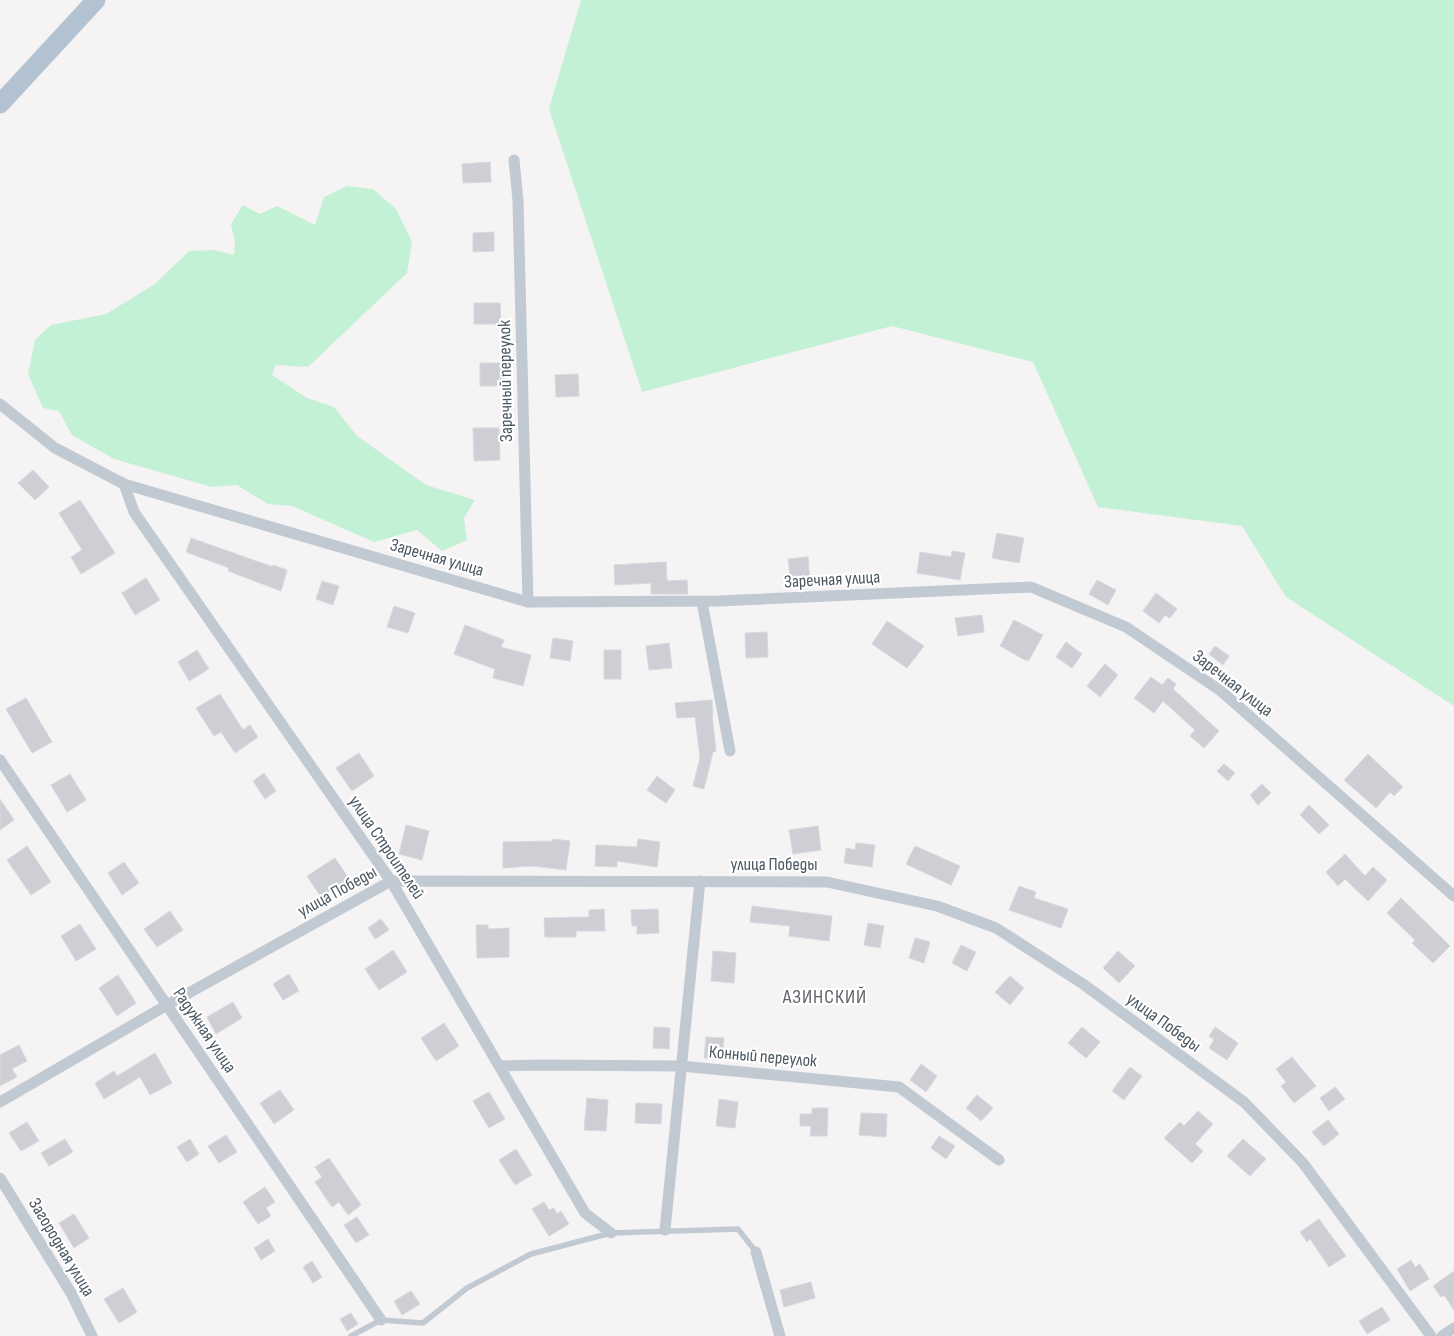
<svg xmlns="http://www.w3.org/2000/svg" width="1454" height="1336" font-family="'Sofia Sans Condensed',sans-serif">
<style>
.green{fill:#c3f1d5}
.building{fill:#cdcfd5;stroke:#d7d9de}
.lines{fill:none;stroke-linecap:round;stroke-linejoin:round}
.lane{stroke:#c1cad2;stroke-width:5.5}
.street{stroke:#c1cad2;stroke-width:11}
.primary{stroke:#b3c2d1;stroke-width:19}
.labels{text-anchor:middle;stroke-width:4.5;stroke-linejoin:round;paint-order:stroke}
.street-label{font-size:18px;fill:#4a5661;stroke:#fff}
.quarter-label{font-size:20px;letter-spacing:1px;fill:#5f6368;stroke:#fff}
</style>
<rect width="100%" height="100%" fill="#f5f3f3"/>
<g class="green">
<path d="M581,0H1454V706L1286,597L1242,526L1098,507L1033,362L892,326L642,392L549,109Z"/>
<path d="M347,186L373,189L396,209L412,242L407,273L308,367L276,365L272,375L307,398L334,407L357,436L426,485L475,500L464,518L467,540L442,551L417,530L374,542L292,506L268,504L237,485L212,487L114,459L72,435L59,411L43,408L28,374L35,340L51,325L106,314L155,284L189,251L214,250L234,255L235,243L231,224L243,205L260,214L277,206L315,225L324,197Z"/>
</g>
<g class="building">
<path d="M490,162L491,182L463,183L462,164Z"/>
<path d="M494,232V251L473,252V233Z"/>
<path d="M474,303H500L501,324H474Z"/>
<path d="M480,363H504L505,386H480Z"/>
<path d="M578,374L579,396L556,397L555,375Z"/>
<path d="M473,428H499L500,460L474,461Z"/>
<path d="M33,470L49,487L35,500L18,483Z"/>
<path d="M80,500L115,553L81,574L71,557L82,550L59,513Z"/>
<path d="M997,533L1024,538L1019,563L992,558Z"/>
<path d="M191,538L273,567V565L287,570L281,591L228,571L229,568L186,552Z"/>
<path d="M952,551L965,553L960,580L917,573L920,552L951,557Z"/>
<path d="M808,557L810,583L791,584L788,559Z"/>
<path d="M666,562L667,581L687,580L688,594H651V583L615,585L614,565Z"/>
<path d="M146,578L160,600L135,615L122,593Z"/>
<path d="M1097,580L1116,590L1108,605L1089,594Z"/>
<path d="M322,581L339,586L333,605L316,599Z"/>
<path d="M1156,593L1177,609L1170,618L1165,615L1159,623L1143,611Z"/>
<path d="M394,606L415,613L408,633L387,627Z"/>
<path d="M982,615L984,632L958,636L955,618Z"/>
<path d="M1014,620L1043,635L1029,660H1025L1000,646Z"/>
<path d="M887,621L924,646L907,668L872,644Z"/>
<path d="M465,625L504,640L501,647L531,655L523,686L493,678L495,669L454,654Z"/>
<path d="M767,632L768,657L746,658L745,633Z"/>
<path d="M553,638L573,641L570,661L550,658Z"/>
<path d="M1066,642L1082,654L1072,668L1056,657Z"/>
<path d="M669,643L672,668L649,670L646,646Z"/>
<path d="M1215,646L1229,656L1223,665L1209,654Z"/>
<path d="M197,650L209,669L189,681L178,662Z"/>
<rect x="604" y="650" width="17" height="29"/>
<path d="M1105,664L1118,675L1100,697L1087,686Z"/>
<path d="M1151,677L1162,685L1168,678L1176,684L1173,689L1219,731L1204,748L1190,736L1195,730L1163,701L1154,713L1134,698Z"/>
<path d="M220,694L243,730L250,725L258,737L235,753L221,732L214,736L196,708Z"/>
<path d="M26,698L52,742L32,753L6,709Z"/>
<path d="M712,700L713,715H712L716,751L713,752L704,789L693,786L700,758L695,717L677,718L675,703Z"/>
<path d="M359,753L374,776L352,791L336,768Z"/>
<path d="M1368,754L1403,787L1394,796L1390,792L1376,808L1344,780Z"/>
<path d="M1224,764L1235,773L1228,781L1217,771Z"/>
<path d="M264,773L276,791L265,799L253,781Z"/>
<path d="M70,774L86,800L67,812L51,785Z"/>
<path d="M657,776L675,790L666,803L647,790Z"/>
<path d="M1262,784L1271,793L1258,805L1250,795Z"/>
<path d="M0,799L14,820L0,830Z"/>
<path d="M1309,805L1329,825L1319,834L1300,815Z"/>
<path d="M406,825L429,831L422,860L399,854Z"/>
<path d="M818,826L821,850L793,854L789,830Z"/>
<path d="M553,839L570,841L566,870L532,866L503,868V842L553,841Z"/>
<path d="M638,839L660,842L657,867L617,861V867L595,866L596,845L637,847Z"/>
<path d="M856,843L875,845L872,867L844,863L846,848L855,850Z"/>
<path d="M27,846L51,882L31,895L7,860Z"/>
<path d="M915,846L960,866L951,885L906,864Z"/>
<path d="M1345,854L1365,876L1373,867L1387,880L1368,901L1345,879L1338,886L1326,872Z"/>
<path d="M335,858L349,879L321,897L307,876Z"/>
<path d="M124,862L139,883L122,895L108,873Z"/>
<path d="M1019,886L1036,892L1034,898L1068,909L1061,928L1009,910Z"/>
<path d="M1401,898L1450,946L1433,963L1412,943L1415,940L1387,913Z"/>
<path d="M752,906L832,916L829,941L789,936L790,926L750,922Z"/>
<path d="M604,909L605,931H576V937H545L544,918L589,917V910Z"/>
<path d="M658,909L659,933L637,934V926H632L631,910Z"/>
<path d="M170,911L183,930L157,947L144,929Z"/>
<path d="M381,919L389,930L375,939L368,928Z"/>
<path d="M868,923L884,926L880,948L864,945Z"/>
<path d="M80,924L96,949L76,961L61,936Z"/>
<path d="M476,925H488V929L509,928V957L477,958Z"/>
<path d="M915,938L930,942L924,963L909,958Z"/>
<path d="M961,945L976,952L967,971L952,963Z"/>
<path d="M393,950L407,972L379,990L365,969Z"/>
<path d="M713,951L736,953L734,983L711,981Z"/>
<path d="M1118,951L1135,966L1119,983L1103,968Z"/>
<path d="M289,974L299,991L283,1000L273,984Z"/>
<path d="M118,975L136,1003L117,1016L99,988Z"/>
<path d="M1010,976L1024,988L1010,1005L995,992Z"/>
<path d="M233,1002L242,1018L216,1034L207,1017Z"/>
<path d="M444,1023L459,1046L436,1061L421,1038Z"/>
<path d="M654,1027L670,1028L669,1049L653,1048Z"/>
<path d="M1082,1027L1100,1042L1086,1058L1068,1043Z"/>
<path d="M1215,1027L1238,1043L1227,1060L1209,1048L1214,1040L1209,1036Z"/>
<path d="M706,1037L724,1038L722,1060L704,1058Z"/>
<path d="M19,1045L27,1061L12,1069L17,1077L0,1086V1055Z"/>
<path d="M155,1053L172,1083L150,1095L140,1077L104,1099L95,1083L114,1071L117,1076Z"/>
<path d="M1292,1057L1316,1086L1294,1103L1281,1086L1286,1082L1276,1069Z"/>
<path d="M921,1064L937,1076L926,1092L910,1080Z"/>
<path d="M1130,1067L1142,1076L1124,1100L1112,1091Z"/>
<path d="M1335,1087L1345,1099L1329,1111L1320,1098Z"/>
<path d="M280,1090L294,1110L274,1124L260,1103Z"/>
<path d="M489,1092L505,1119L489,1128L473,1101Z"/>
<path d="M977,1095L993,1108L981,1121L966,1108Z"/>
<path d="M587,1098L608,1100L606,1131L584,1130Z"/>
<path d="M719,1099L738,1102L735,1128L716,1126Z"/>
<path d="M636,1103L662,1104L661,1124L635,1123Z"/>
<path d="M812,1108H828L827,1136H810L811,1126H800V1114H812Z"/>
<path d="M1198,1111L1213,1124L1195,1144L1203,1151L1192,1163L1164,1138L1180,1122L1184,1126Z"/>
<path d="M861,1113L887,1114L886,1137L859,1135Z"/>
<path d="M1328,1120L1339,1134L1324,1146L1312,1132Z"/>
<path d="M27,1122L39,1141L21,1151L9,1133Z"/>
<path d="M226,1135L237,1152L219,1163L208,1146Z"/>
<path d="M939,1136L955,1146L946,1159L931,1148Z"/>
<path d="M65,1139L73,1152L49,1166L41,1153Z"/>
<path d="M190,1139L199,1154L187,1162L177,1147Z"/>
<path d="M1243,1139L1266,1159L1250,1176L1227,1156Z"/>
<path d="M516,1149L532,1175L515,1185L499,1160Z"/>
<path d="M329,1158L361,1205L348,1215L339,1202L332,1207L315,1182L322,1177L315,1167Z"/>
<path d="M265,1187L275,1202L266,1208L271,1216L258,1224L243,1202Z"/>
<path d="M544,1202L549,1210L554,1208L557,1214L561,1211L569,1224L549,1236L532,1209Z"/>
<path d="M74,1214L89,1238L74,1248L59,1223Z"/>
<path d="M357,1217L369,1235L356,1243L344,1225Z"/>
<path d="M1319,1219L1346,1256L1329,1267L1310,1239L1307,1242L1300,1232Z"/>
<path d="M268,1239L275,1251L261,1260L254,1248Z"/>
<path d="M1411,1260L1415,1267L1420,1264L1429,1279L1410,1291L1397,1269Z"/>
<path d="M312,1261L322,1277L313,1283L303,1267Z"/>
<path d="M1454,1271V1310L1444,1295L1441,1297L1433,1286Z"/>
<path d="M811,1282L815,1298L784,1307L780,1290Z"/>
<path d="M123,1288L137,1312L119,1323L104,1299Z"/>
<path d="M411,1291L420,1304L402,1315L394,1301Z"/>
<path d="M1382,1307L1390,1320L1367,1334L1359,1321Z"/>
<path d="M351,1313L358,1324L347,1331L340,1319Z"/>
</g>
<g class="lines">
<path class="lane" d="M351,1336L381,1320L423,1323L467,1288L531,1254L611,1233L738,1229L756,1252"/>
<g class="street">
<path d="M514,160L518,201L528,602"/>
<path d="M0,404L55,448L124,484L528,602L718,601L1031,587L1126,627L1221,691L1454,896"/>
<path d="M124,484L134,512L391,881L585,1213L611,1233"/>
<path d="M702,602L730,751"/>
<path d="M0,760L381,1320"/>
<path d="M499,1066L540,1065L681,1066L899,1087L999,1160"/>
<path d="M0,1102L167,1005L391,881L827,882L937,906L996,928L1083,984L1244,1102L1303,1163L1431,1336"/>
<path d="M0,1178L71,1293L92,1336"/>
<path d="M665,1230L700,881"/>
<path d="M756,1252L780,1336"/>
<path d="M1442,1336L1454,1328"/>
</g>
<path class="primary" d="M0,104L96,0"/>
</g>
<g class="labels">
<g class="street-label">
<text transform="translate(505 381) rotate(-91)" y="6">Заречный переулок</text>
<text transform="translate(437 557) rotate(16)" y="6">Заречная улица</text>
<text transform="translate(832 579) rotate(-3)" y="6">Заречная улица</text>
<text transform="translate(1233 683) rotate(38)" y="6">Заречная улица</text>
<text transform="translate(387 847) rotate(56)" y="6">улица Строителей</text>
<text x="774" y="870">улица Победы</text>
<text transform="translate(337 891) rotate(-29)" y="6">улица Победы</text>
<text transform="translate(1164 1022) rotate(36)" y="6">улица Победы</text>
<text transform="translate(205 1030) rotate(56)" y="6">Радужная улица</text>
<text transform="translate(763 1056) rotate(5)" y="6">Конный переулок</text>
<text transform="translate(62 1247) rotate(59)" y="6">Загородная улица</text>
</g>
<g class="quarter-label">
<text x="825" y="1003">АЗИНСКИЙ</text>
</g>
</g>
</svg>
